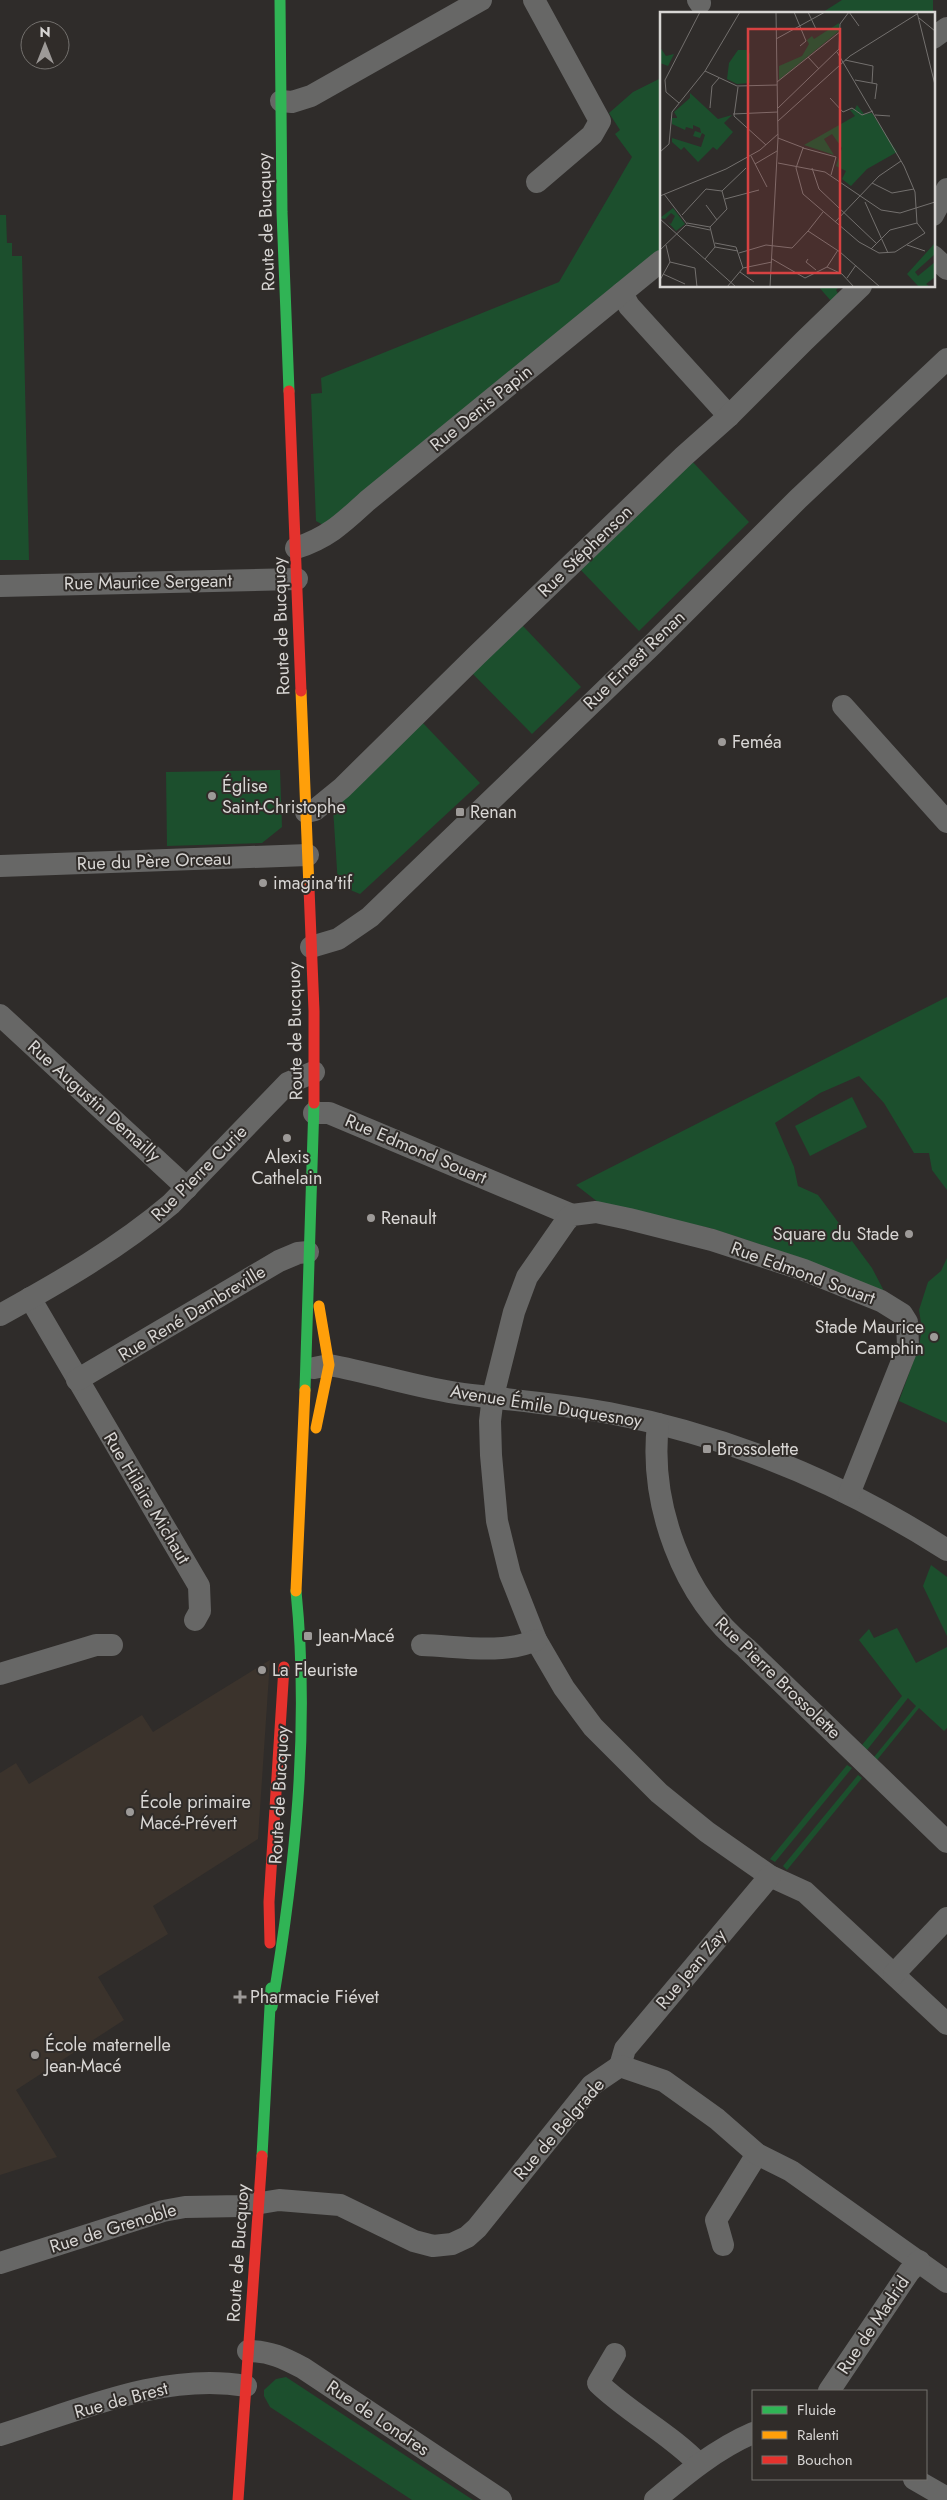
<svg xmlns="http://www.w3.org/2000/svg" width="947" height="2500" font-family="Jost,sans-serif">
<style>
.built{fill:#3b332c}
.green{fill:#1c4f2d}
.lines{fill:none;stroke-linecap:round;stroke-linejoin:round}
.street{stroke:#676766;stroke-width:22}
.fast{stroke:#30b455;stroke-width:11}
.slow{stroke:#ff9f0a;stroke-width:11}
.jam{stroke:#e5322d;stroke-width:11}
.poi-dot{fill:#9d9a98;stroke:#302c29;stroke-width:2}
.labels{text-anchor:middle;stroke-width:4;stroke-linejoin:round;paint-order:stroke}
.street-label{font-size:18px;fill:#d8d6d4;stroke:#302c29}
.poi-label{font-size:18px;fill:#d8d6d4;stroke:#302c29;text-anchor:start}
.inset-road{fill:none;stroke:#73706e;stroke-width:1}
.view{fill:#d64242;fill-opacity:0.15;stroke:#d64242;stroke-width:2.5}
.inset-edge{fill:none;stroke:#d8d6d4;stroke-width:2.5}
</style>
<rect width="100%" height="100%" fill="#2f2c2a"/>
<path class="built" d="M270,1660L258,1839L153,1906L168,1934L98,1977L124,2020L16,2090L57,2157L0,2175V1773L16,1763L29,1784L142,1715L153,1732Z"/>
<g class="green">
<path d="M842,0H933V14H820Z"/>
<path d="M659,79L661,249L323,525L316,521L311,394L322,393L321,378L559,282L632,157L615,134L620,130L609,113L633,92Z"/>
<path d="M0,215H6L7,243H12V256H22L29,560H0Z"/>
<path d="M818,286H840L836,290L838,294L831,301Z"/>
<path d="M690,459L749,522L639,631L579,568Z"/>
<path d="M522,625L581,687L532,734L472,673Z"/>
<path d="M422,722L480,783L360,894L338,885L333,808Z"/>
<path d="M280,770L282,827L262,843L167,846L166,772Z"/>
<path d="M947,997V1190L932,1170L929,1153H914L884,1103L859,1076L820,1093L775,1123L794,1167L798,1186L818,1195L872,1268L884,1291L792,1255L710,1228L603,1206L576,1185Z"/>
<path d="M852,1097L867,1127L810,1156L795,1126Z"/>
<path d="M947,1258V1423L899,1401L919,1346L922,1329L919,1310L928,1282L941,1271Z"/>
<path d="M931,1565L947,1577V1636L923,1586Z"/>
<path d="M897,1628L916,1663L947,1647V1728L944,1731L919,1708L877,1760L874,1757L916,1706L908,1698L867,1750L862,1745L902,1696L859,1640L869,1629L874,1638Z"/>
<path d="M847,1765L852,1768L775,1862L770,1859Z"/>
<path d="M858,1775L862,1778L787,1870L783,1866Z"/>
<path d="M286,2377L473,2500H412L270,2407L264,2396V2390L276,2379Z"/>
</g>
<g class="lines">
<g class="street">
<path d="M534,0L600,121L592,135L537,182"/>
<path d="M698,0L700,3"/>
<path d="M933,38L947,28"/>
<path d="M281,101L292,102L311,96L481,0"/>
<path d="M933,215L947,189"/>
<path d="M933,256L947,269"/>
<path d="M622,293L629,306L729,416"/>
<path d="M296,548C328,538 344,522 367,501L661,261"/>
<path d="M0,586L297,579"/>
<path d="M843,706L947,822"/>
<path d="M306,812L315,810L342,788L477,655L684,456L729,416L804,341L861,286"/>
<path d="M0,866L308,855"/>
<path d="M311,947L338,939L370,917L653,644L798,499L947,359"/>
<path d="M0,1015L187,1188"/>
<path d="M314,1113H329L572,1215"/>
<path d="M30,1298L199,1586L200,1611L195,1620"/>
<path d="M0,1315C60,1282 119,1248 171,1204L288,1083L314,1072"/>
<path d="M314,1368L329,1365C374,1373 418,1388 463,1394C511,1400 560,1404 609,1413C730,1436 844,1484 947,1550"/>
<path d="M77,1380L279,1261L298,1253L308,1252"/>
<path d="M658,1424C649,1503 682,1597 746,1648L947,1842"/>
<path d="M849,1494L908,1346L907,1322L902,1314L881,1301L804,1270L712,1240L629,1219L596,1212L572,1215L566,1221L527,1277L514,1312L493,1396L490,1421L491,1455L497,1521L510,1574L536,1640L564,1688L593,1727L659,1793L707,1832L770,1876L805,1892L947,2024"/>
<path d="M422,1645C458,1646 503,1655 536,1640"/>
<path d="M0,1674L96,1645H112"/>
<path d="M894,1974L947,1918"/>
<path d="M620,2066L625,2049L770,1876"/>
<path d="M723,2245L716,2220L757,2154"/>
<path d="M0,2263L163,2211L185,2207L242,2206L279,2200L340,2205L414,2241L433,2246L452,2244L467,2237L477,2228L592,2085L620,2066L664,2081L717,2119L757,2154L791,2171L947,2282"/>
<path d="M248,2351C270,2351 284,2358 303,2368L501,2500"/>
<path d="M615,2354L598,2383C629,2413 669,2433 699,2464"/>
<path d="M829,2391L909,2272L919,2261"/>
<path d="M0,2435C78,2411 162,2372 246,2386"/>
<path d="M914,2479L947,2498"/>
<path d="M655,2500C686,2474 716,2449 753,2433"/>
</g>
<g class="fast">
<path d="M280,0L282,212L289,391"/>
<path d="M305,1390L314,1103"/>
<path d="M272,2007C295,1870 310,1730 296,1591"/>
<path d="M262,2156L271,1988"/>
</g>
<g class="slow">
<path d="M301,691L309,888"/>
<path d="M316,1428L329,1365L319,1306"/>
<path d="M296,1591L305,1390"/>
</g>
<g class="jam">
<path d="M289,391L301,691"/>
<path d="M309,888L314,1011V1103"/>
<path d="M270,1943L269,1902L284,1667"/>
<path d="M238,2500L262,2156"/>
</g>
</g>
<g class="poi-dot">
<circle cx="722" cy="742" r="5"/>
<circle cx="212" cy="796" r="5"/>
<rect x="455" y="807" width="10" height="10" rx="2.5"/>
<circle cx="263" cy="883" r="5"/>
<circle cx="287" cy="1138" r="5"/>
<circle cx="371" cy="1218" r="5"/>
<circle cx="909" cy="1234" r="5"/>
<circle cx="934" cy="1337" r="5"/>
<rect x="702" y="1444" width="10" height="10" rx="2.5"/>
<rect x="303" y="1631" width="10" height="10" rx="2.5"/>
<circle cx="262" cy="1670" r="5"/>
<circle cx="130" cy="1812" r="5"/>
<path d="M237.5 1989.5h5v5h5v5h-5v5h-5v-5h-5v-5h5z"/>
<circle cx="35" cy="2055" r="5"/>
</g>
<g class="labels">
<g class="street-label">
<text transform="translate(266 222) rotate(-92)" y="6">Route de Bucquoy</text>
<text transform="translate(481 408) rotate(-39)" y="6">Rue Denis Papin</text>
<text transform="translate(585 551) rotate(-44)" y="6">Rue Stéphenson</text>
<text transform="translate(148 582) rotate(-1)" y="6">Rue Maurice Sergeant</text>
<text transform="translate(281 626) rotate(-92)" y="6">Route de Bucquoy</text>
<text transform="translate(634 660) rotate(-44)" y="6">Rue Ernest Renan</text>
<text transform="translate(154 861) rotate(-2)" y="6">Rue du Père Orceau</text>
<text transform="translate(295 1031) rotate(-91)" y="6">Route de Bucquoy</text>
<text transform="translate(94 1101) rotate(42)" y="6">Rue Augustin Demailly</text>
<text transform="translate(416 1149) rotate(23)" y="6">Rue Edmond Souart</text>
<text transform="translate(199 1173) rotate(-45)" y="6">Rue Pierre Curie</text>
<text transform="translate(803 1273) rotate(20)" y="6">Rue Edmond Souart</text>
<text transform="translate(192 1313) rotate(-31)" y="6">Rue René Dambreville</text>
<text transform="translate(546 1406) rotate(9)" y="6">Avenue Émile Duquesnoy</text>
<text transform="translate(147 1498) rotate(59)" y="6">Rue Hilaire Michaut</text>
<text transform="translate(778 1678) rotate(44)" y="6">Rue Pierre Brossolette</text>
<text transform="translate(279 1795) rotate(-87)" y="6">Route de Bucquoy</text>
<text transform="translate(691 1969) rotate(-50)" y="6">Rue Jean Zay</text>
<text transform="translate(559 2129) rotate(-49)" y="6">Rue de Belgrade</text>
<text transform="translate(113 2228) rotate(-17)" y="6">Rue de Grenoble</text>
<text transform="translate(238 2253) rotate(-86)" y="6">Route de Bucquoy</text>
<text transform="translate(873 2325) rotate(-56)" y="6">Rue de Madrid</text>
<text transform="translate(121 2400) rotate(-15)" y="6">Rue de Brest</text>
<text transform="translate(378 2418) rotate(34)" y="6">Rue de Londres</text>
</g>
<g class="poi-label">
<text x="732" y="748">Feméa</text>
<text x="222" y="792">Église<tspan x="222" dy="21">Saint-Christophe</tspan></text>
<text x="470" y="818">Renan</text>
<text x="273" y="889">imagina'tif</text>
<text x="287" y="1163" text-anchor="middle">Alexis<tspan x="287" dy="21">Cathelain</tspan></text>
<text x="381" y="1224">Renault</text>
<text x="899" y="1240" text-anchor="end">Square du Stade</text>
<text x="924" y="1333" text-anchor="end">Stade Maurice<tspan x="924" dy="21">Camphin</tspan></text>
<text x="717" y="1455">Brossolette</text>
<text x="318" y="1642">Jean-Macé</text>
<text x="272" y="1676">La Fleuriste</text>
<text x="140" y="1808">École primaire<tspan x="140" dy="21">Macé-Prévert</tspan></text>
<text x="250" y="2003">Pharmacie Fiévet</text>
<text x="45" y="2051">École maternelle<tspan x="45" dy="21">Jean-Macé</tspan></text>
</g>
</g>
<g transform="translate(660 12)">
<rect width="275" height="275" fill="#2f2c2a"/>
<path d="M179,11V19L119,68V54L142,44L149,32L147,28L152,24L154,27ZM0,35L6,44L14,42L8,54L0,51ZM78,38H88L90,42V71L77,72L67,67L69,51ZM30,81L58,107L72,103L64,111L73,120L57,138L53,135L38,150L24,135L21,138L12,130V126L41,135L45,123L42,121L40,126L33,124L35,119L41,121L40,116L33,113V117L26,115L25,118L12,112V106H17V105L14,100L30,86ZM197,93L204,102L212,101L237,140L207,157L191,174L182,167L186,159L176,154L182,136L172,122L164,127L174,143L144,133L195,104L190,98L195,97ZM13,196L25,212L16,219L8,210L11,212L15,204L11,201L5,207L0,206ZM275,231V242L255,260L258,264L275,250V265L266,272L270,275H259L247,262Z" fill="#1c4f2d"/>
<path class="inset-road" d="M134,0L146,29L140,34M148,0L156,17M189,0L199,14M257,0L275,73M259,6L275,19M116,27L165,0M148,45L159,57M185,48L213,54L212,71M45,59L77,74L117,73M195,68L217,72L215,87M117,70L181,19M78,75L74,104L106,133M170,86L183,100L192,96L202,103L213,99M19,91L6,80L5,68L40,0M50,96L52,74L59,66M118,96L179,37L180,12L189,0M73,102L118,100M215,103L230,104M118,109L190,44L257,2M118,126L144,136M0,140L9,132L12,100L45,59L80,0M91,144L107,175M118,151L165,160L221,198L240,201L275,190M95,152L117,139M152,156L159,177L216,231M171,163L176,145L143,136L136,156L143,182L199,230L219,241L235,240L265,221L257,211L255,180L244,154L177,40M212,171L232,181L254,177M62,179L86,156M4,182L27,212M0,184L66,157L100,138L118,122M65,187L99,178M205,190L228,241M46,193L57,208M22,203L46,177L62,179M0,207L76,275M175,210L219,164L241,149M27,211L50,215L55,235M26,213L50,218M50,215L67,197L62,179M148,219L163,200M55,231L76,235L83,256M247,233L265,239M55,235L78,239M211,237L230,218L257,211M0,238L26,213M79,241L106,233L132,236L148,219L180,240L220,275M45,247L55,235M112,247L145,266L167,255L182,262L194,275M148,247L146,250L156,258M10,250L35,256L37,275M167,255L178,238M80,260L94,270M3,262L25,272M187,266L196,253M0,268L10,250L6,233M67,275L83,256L112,250M110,275L118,126L116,0"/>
<path class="view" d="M88,17H180V261H88Z"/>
<rect width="275" height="275" class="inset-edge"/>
</g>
<rect x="752" y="2390" width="175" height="90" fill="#302c29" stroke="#73706d"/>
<rect x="762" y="2406" width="25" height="8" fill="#30b455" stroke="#73706d"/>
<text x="797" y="2415" font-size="15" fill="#d8d6d4">Fluide</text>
<rect x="762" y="2431" width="25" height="8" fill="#ff9f0a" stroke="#73706d"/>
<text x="797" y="2440" font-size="15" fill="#d8d6d4">Ralenti</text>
<rect x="762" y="2456" width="25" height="8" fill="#e5322d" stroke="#73706d"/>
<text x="797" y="2465" font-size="15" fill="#d8d6d4">Bouchon</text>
<g transform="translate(45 45)"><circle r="24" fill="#302c29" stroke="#73706d"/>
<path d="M0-4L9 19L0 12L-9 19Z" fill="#9d9a98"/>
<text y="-8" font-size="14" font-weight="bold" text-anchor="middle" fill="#d8d6d4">N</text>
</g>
</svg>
